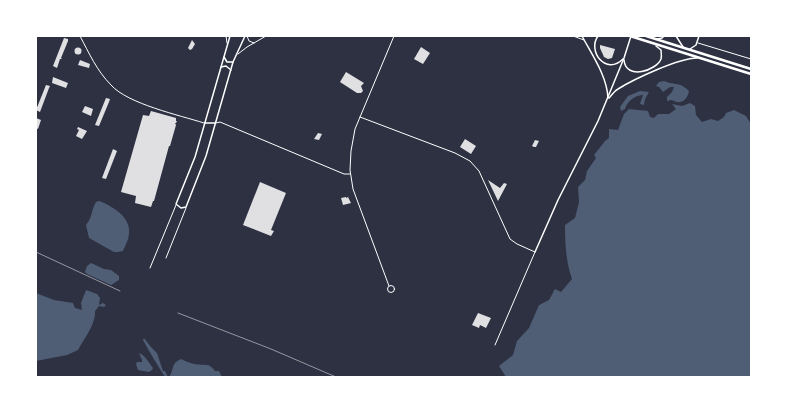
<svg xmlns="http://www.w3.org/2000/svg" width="787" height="413" font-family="'IBM Plex Sans',sans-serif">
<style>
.water{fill:#4f5d75}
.building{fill:#e0e0e3}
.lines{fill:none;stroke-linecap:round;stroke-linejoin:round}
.path{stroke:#fff;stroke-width:0.5}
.minor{stroke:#fff;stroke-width:1}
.tertiary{stroke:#fff;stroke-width:1.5}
.trunk{stroke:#fff;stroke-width:2.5}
</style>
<rect width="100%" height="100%" fill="#2d3142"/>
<g class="water">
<path d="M664,81C676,86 679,81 689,91C687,101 680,105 672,100L667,101V97L672,92L674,87H670L663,92L659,87L656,86L659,82Z"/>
<path d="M640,91L649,92L645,99L644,105L640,104L643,95C636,95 627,101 625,109L621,111L620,107L628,96Z"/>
<path d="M690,103L695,106L696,115L702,122L711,119L718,121L724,117L726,113L734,110L746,116L751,124V377H506L499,366L513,355L517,341L529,328L539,305L549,300L555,289L561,292L572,279C566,262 565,244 565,225L575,218L579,202L578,187L585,180L587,171L596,158L594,155L605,141L609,138V129L618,130L624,114L629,109L648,111L650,117L654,118L658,114H669L676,109L672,104L682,106Z"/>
<path d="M99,201C110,205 128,215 129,229C130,237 126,244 123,251L118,252H114L89,238L86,225C93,216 91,210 96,202Z"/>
<path d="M91,263L104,269L111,270L119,276V280L111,285L87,274L85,272L87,266Z"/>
<path d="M86,290L97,294L100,298L99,305L103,303L106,305L104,307L99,306L95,311C96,324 84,339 78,350L67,355L36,361V293L54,300L73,303L75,308L82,310L81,303Z"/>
<path d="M144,338L151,347L157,353L163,371H165L168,377H165C158,366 150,353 143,340Z"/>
<path d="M139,353C145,355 149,363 153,368L152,370L149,372L138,370L136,364L137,362H142V360Z"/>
<path d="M181,359C185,361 190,363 194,364C204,366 209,362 215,371H219L222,377H227H169C175,369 170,364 181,359Z"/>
</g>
<g class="building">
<path d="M64,38L68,39V41L61,58L62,59H60L57,68L53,66Z"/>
<path d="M192,40L195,44L192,49L190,50L188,48Z"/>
<path d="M600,45L615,49L612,58L608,59L604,57L600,48Z"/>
<path d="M421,47L430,53L423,64L414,59Z"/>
<circle cx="78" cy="51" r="3.5"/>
<path d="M80,60L90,64L89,68L78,65Z"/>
<path d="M346,72L364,83L361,86L363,91L361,93H357L340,82Z"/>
<path d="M53,77L68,83L66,88L52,83Z"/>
<path d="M46,85L50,86L49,88L40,112L36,110Z"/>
<path d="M106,98L110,99L109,102L99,126L95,125Z"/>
<path d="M85,106L93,109L91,116L82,112Z"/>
<path d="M151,111L176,118V121H177L176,123H175L176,125L170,146H169L154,201H153L151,207L135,203L136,196L121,192L143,115L149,116Z"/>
<path d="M36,118L41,120L38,129L36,128Z"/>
<path d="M78,127L87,131L82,139L76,136L79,130L77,129Z"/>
<path d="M318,133L322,134L319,140L314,139Z"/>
<path d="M465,139L476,146L471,154L460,147Z"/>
<path d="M535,140L539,141L536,147H534L532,146Z"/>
<path d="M113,149L117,151L106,179L102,178Z"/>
<path d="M488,180L500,188L504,183L507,184L498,201Z"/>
<path d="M260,182L286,193L271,230L274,231L271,236L243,225Z"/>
<path d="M346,198L348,197L351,203L343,205L341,198L346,197Z"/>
<path d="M478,313L491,318L486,328L480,325L479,328L472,325Z"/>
</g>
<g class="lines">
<g class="path">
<path d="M36,252L120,291"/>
<path d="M178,313L271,349L336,377"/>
</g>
<g class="minor">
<path d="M80,36C89,53 97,71 111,85C128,104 179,115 204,123"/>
<path d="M226,36L227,43"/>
<path d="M247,36L249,41L254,43"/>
<path d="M573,36L584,40"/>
<path d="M698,43L751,59"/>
<path d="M238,54L247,47L266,36"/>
<path d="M360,117L455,153L470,161L479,171L510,239L517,244L535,252L495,345"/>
<path d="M216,123L220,122L344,174H350"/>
<path d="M166,258L186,208"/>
<path d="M150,268L176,205"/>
<circle cx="391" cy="289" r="3.5"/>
<path d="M389,286L353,189L350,170L351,151L355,129L394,36"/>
</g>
<g class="tertiary">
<path d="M230,36L195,157L176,204L181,208L186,207L206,156L233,62L245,36"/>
<path d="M582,36C592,55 607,76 608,98"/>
<path d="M598,36C587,51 606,76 623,59"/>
<path d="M676,36L683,47"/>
<path d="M657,39L662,38L664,36"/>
<path d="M690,49L696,45L699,36"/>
<path d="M224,57L227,62H233"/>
<path d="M624,60C626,81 657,70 661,59C662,56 661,53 661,50L656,46"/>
<path d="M221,67L226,66L231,70"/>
<path d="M609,98C612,95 614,91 618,89C634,79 679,58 697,58"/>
<path d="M205,123H215"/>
<path d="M535,252L558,200L598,121L624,58L631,36"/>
</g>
<g class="trunk">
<path d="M630,36L751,74"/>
<path d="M646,36L751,69"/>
</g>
</g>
<rect width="787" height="413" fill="none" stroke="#ffffff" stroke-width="74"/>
</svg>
